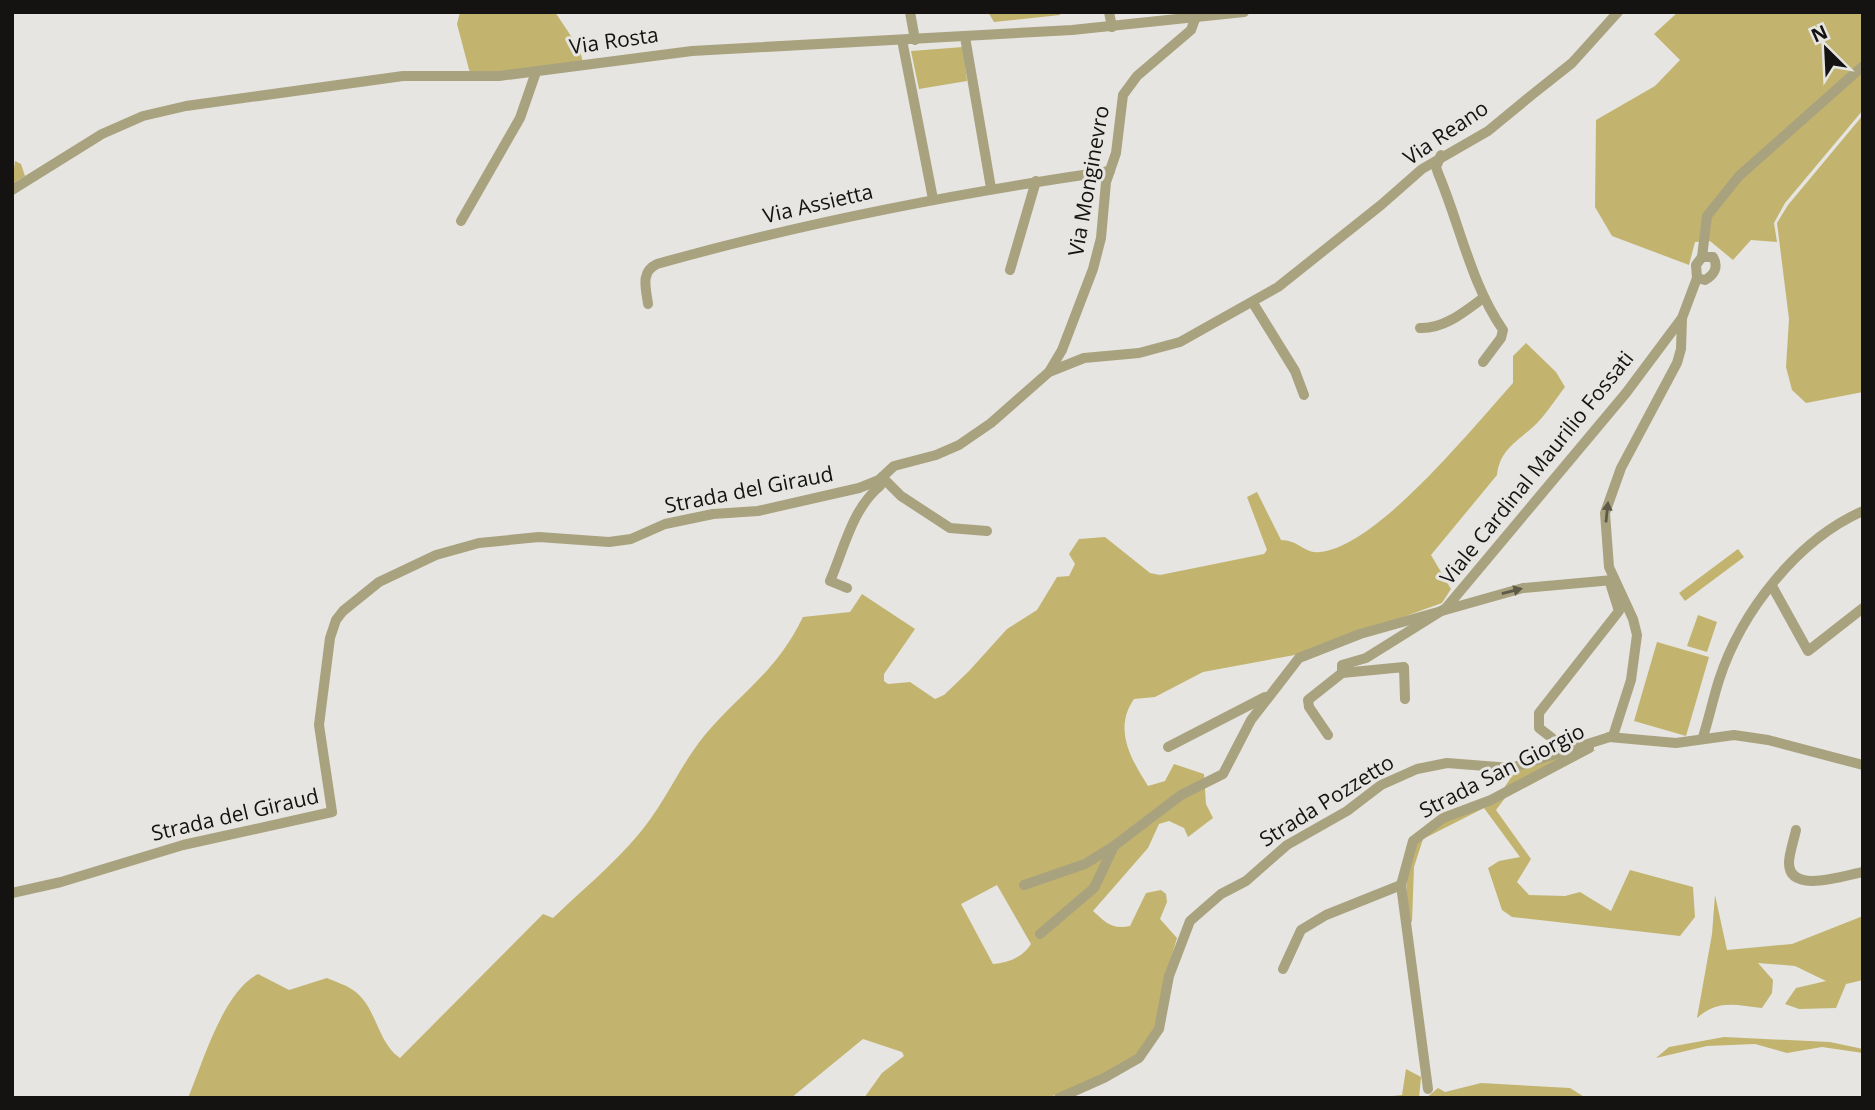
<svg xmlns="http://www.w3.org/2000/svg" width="1875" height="1110" font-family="'Open Sans',sans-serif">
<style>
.green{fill:#c2b46f;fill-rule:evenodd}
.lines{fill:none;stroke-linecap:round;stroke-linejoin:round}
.minor{stroke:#a9a27f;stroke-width:10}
.oneway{fill:#5e5a48}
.labels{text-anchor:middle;stroke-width:6;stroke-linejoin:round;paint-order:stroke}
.street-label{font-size:21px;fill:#141312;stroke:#e6e5e1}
</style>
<rect width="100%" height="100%" fill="#e6e5e1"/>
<g class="green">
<path d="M460,12H555L579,48L584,65L471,77L457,24Z"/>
<path d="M988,12H1060V15L994,22Z"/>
<path d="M1678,12H1863V110L1785,203L1774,223L1777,242L1751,240L1733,260L1710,241L1695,242L1689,265L1612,236L1595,207L1596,120L1655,86L1680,60L1654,34Z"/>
<path d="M963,47L967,81L919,89L911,51Z"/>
<path d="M1863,115V392L1806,403L1792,390L1786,367L1789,319L1777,223L1788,205Z"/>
<path d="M15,161L21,164L25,176L12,184Z"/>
<path d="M1526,343L1556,372L1565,387C1555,400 1545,416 1533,427C1515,443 1500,450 1497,475L1431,555L1451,589L1442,603L1300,654L1203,672L1155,697L1134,699C1113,729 1131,759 1148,786L1165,781L1174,764L1204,774L1206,804L1213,818L1188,837L1184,828L1169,821L1159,824L1148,848L1093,911C1105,922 1112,930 1130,926L1146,893L1161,890L1166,894L1167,902L1160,919L1177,938L1166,975L1156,1028L1136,1055L1101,1076L1048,1098H864L882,1073L904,1056L902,1052L863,1039L791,1098H188C203,1062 223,992 258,974L289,990L327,978C336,982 346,985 353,990C377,1006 377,1043 400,1058L543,914L553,918C581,891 613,865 638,835C664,805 679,767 704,736C742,691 775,674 803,617L850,612L862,594L915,629L884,674V681L888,684L910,682L935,699L944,695L969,671L1007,629L1037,610L1057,577L1069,576L1075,564L1069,554L1079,539L1105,537L1150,573L1160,575L1264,554L1267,550L1247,497L1257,492L1281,540C1299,540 1304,554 1320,552C1377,547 1474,426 1513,383V356ZM997,885L1031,944C1023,957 1008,963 993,964L961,904Z"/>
<path d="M1738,549L1744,557L1685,601L1679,593Z"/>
<path d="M1698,615L1717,622L1707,652L1687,646Z"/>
<path d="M1657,642L1709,657L1686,736L1634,721Z"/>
<path d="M1596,750L1505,798L1496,810L1531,859L1517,882L1529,895L1565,896L1580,892L1611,911L1630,870L1693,887L1695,917L1680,936L1512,917L1502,910L1488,868L1499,861L1520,857L1484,808L1423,839L1414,867L1412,922L1408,923L1406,873L1415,844L1433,827L1496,800L1516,770L1570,753Z"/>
<path d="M1715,895L1727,950L1792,944L1863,916V980L1846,984L1836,1008L1799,1009L1785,1004L1796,988L1826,981L1795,966L1758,963L1773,980L1772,993L1762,1008C1736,1005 1718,999 1697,1018L1712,934Z"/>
<path d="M1724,1037L1830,1042L1863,1049V1053L1822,1047L1787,1053L1755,1044L1707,1046L1656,1058L1669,1047Z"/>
<path d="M1406,1069L1421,1077L1419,1098H1373L1402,1095Z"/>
<path d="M1481,1083L1570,1088L1586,1098H1426L1438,1088L1445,1092Z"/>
</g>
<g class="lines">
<g class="minor">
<path d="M910,12L915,40"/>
<path d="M1109,12L1112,27"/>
<path d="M965,37L991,188"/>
<path d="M902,40L933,199"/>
<path d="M1441,155L1436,167L1438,173C1460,225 1471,284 1503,330L1501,338L1483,362"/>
<path d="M12,190L102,134L143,116L186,106L403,76H499L692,51L1072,30L1244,12"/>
<path d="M461,221L520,118L536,72"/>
<path d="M1010,270L1036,181"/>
<path d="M1697,278L1705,280C1714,275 1719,267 1713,257H1702"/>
<path d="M1253,303L1295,371L1304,395"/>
<path d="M648,304C646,288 640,272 657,264C806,222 957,193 1110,171"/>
<path d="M1420,328C1444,329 1464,312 1483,298"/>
<path d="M1049,372L1062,350L1093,269L1101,238L1106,182L1116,153L1123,95L1137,76L1191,30L1195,19"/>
<path d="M882,477L901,496L950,528L987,531"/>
<path d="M1772,586L1808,651L1863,608"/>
<path d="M847,588L830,581C844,549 852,509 880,486L879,480"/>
<path d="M1342,673L1404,667L1405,699"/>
<path d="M1328,735L1309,707L1308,700L1342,673V665L1366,658L1446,608L1626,393L1682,318L1697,278L1696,265L1702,257L1707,216L1739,176L1863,66"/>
<path d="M1609,737L1676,743L1734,735L1768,740L1863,765"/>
<path d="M1703,737C1709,718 1713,699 1719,680C1741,612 1797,540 1863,511"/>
<path d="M1552,738L1539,728V713L1619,611L1611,586"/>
<path d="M1168,747L1265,697"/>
<path d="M1796,830C1794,840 1789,853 1789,863C1789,895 1846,875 1863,872"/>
<path d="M1024,885L1085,864L1114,846"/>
<path d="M12,893L61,882L183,845L332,812L319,725L330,638L336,620L343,611L379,582L436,555L479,543L539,537L609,542L631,539L665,524L713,514L758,511L859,488L879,480L894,466L936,455L959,445L991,423L1049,372L1084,358L1139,353L1180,342L1278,287L1381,205L1422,169L1488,131L1533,94L1572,63L1618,12"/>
<path d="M1040,934L1094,888L1114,846L1181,795L1223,774L1251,720L1299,658L1360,634L1523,588L1613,580"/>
<path d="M1283,969L1301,930L1326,915L1401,885"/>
<path d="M1428,1089L1401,885L1413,841L1443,818L1491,800L1589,748"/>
<path d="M1059,1098L1104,1078L1139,1058L1159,1029L1169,976L1190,921L1221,894L1246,881L1287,845L1347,811L1381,785L1417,769L1447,763L1511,768L1613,736L1631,680L1637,635L1633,619L1609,567L1605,513L1621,468L1677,363L1681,349L1682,318"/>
</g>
</g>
<defs><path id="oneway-solid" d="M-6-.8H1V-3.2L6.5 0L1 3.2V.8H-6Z" transform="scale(1.75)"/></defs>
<g class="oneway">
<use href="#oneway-solid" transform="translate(1607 512) rotate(-84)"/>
<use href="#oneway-solid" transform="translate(1512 591) rotate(-14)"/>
</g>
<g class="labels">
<g class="street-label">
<text transform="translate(614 41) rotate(-8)" y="7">Via Rosta</text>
<text transform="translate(1446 133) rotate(-34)" y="7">Via Reano</text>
<text transform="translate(1089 181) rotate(-80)" y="7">Via Monginevro</text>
<text transform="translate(818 204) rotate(-13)" y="7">Via Assietta</text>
<text transform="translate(1537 468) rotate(-51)" y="7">Viale Cardinal Maurilio Fossati</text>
<text transform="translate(749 490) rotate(-11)" y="7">Strada del Giraud</text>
<text transform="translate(1502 771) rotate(-27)" y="7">Strada San Giorgio</text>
<text transform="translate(1327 801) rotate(-32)" y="7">Strada Pozzetto</text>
<text transform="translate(235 815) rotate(-13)" y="7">Strada del Giraud</text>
</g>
</g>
<rect width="1875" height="1110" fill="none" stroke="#141312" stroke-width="28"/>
<g transform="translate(1826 49) rotate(336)" stroke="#e6e5e1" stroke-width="5" paint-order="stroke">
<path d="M0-5L12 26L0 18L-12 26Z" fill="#141312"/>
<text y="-10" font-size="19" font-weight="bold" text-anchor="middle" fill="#141312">N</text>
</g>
</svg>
